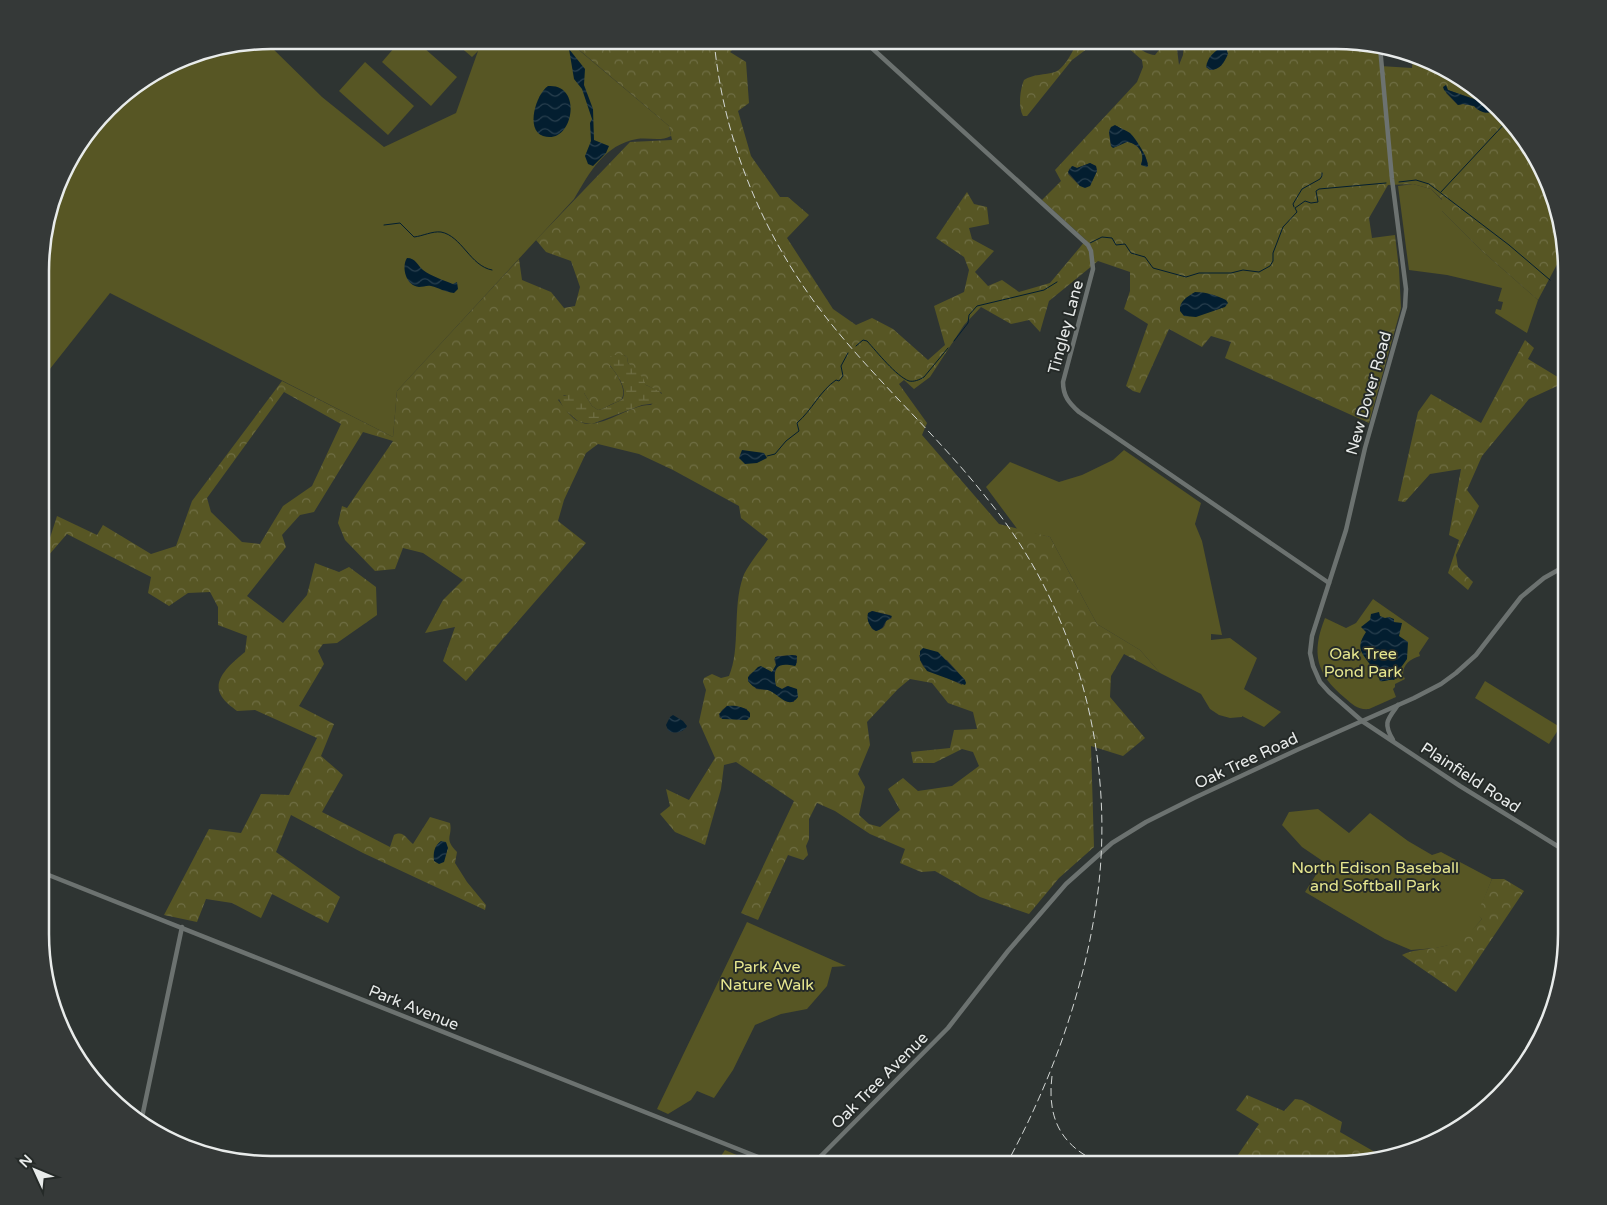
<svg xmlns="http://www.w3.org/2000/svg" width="1607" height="1205" font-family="'Varela Round',sans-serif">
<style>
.green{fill:#575624}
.forest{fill:url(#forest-crowns);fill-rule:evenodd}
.wetland{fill:url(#wetland-marsh)}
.water{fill:url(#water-waves)}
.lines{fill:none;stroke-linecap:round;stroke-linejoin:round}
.stream{stroke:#031e30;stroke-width:1}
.secondary{stroke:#6c7270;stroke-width:4.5}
.rail{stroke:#d3d7d5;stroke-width:1;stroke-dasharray:8 4;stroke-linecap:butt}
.labels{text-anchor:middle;stroke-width:4;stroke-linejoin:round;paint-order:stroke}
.street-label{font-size:16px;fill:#e8ebea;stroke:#252a28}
.park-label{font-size:16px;fill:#e6e68f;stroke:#252a28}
.rim{fill:none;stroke:#e8ebea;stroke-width:2.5}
</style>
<defs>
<pattern id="forest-crowns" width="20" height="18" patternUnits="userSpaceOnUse" patternTransform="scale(1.25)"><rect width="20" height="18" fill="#575624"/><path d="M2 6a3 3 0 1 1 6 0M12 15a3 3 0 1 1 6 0" fill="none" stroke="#6f6e44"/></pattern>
<pattern id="wetland-marsh" width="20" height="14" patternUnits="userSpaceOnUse" patternTransform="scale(1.25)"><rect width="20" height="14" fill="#575624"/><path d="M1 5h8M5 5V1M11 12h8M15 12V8" fill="none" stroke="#6f6e44"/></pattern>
<pattern id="water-waves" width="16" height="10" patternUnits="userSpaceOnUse" patternTransform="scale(1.25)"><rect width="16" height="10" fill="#031e30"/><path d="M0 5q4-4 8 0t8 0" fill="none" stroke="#283f4e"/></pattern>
</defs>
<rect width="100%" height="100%" fill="#2e3432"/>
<g class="green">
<path d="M401,40H415L457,77L431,106L382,62Z"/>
<path d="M452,40H567L669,126L671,136C660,142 649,137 637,139C604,145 590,172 574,199L397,391L393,437L110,293L42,379V240L71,155L119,97L196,52L265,41L322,97L384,147L456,113L478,51L472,57Z"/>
<path d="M365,62L414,106L388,135L339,91Z"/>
<path d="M1413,184L1431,189L1442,200V211L1481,250L1538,300L1527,333L1495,313L1496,309L1501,310L1503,302L1498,301L1502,288L1447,275L1409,270L1398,186Z"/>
<path d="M1124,450L1201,503L1195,524L1202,541L1222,635L1211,634V640L1230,638L1257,658L1244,689L1281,712L1264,727L1242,716V717L1230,718L1219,715L1210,709L1201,694L1160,673L1140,650L1097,624L1050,537L1018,530L986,487L1010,462L1059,482L1082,475L1113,460Z"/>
<path d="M1373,599L1429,638L1419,653L1420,656C1410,659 1403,664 1403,675L1405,679L1395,684V687L1393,689L1396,697L1369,709C1358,710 1353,705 1345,698C1316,674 1311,653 1325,618L1346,628L1356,623Z"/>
<path d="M1485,681L1560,727L1549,744L1475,698Z"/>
<path d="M1318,809L1349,833L1370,813L1408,841L1432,855L1441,852L1492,879L1478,914L1482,919L1469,934L1454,944L1436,948L1411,950L1385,939L1305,892L1324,862L1302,847L1282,825L1289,812Z"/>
<path d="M747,922L846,966L832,967L827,986L807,1009L781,1014L755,1025L733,1070L714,1098L697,1091L691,1100L668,1114L657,1109Z"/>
<path d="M725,1150L760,1165H715Z"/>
</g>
<g class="forest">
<path d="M584,40H742L730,52L746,62L749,103L738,111L751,156L780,197H788L809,215L787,238L833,309L856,325L872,318L893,329L928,360L945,345L934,306L964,292L969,270L964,257L936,238L967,192L974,204L987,207L989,224L969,228L972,239L994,251L975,272L988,286L1002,280L1019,292L1050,283L1086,240L1042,200L1061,181L1055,170L1137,82L1143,67L1142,60L1119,40C1133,40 1141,54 1155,55L1167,40H1177L1176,41L1179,65L1183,55L1184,40H1352L1378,47L1380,66L1412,68L1413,55L1425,57L1488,97L1535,158L1537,163L1543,169L1563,253L1538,300L1481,250L1442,211L1439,206L1442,199L1431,189L1413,184L1388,185L1369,218L1372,238L1395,235L1399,269L1401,308L1369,423L1225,358L1231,342L1211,336L1202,347L1169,329L1140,393L1133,391L1126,386L1148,324L1124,309L1130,291V272L1098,261L1049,301L1040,332L1029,320L1011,324L981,307L964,325L930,377L914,389L904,380L899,384L927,423L922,435L999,524L1050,537L1097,624L1140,650L1160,673L1124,654L1111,676L1110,697L1145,738L1123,756L1091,746L1094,847L1059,878L1029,914L980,897L935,871L921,872L900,863L905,849L870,834L835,811L817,803L809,819V839L806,846L808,855L803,860L788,855L758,920L741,913L794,801L736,762L724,765L721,789L705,845L675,832L660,814L670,806L666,789L689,800L715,758L699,722L706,690L703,682L704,678L712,674L721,678L729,676C741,649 732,608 743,577C747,566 761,550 768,539L741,518L739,506L673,470L639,454L598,444L586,453L564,500L558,521L586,543L466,681L443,661L455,627L425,633L443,600L463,580L423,553L403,548L395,569L375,571L345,540L338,523L342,506L347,508L393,441L363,432L314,512L300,515L282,535L286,547L247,596L283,623L307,595L315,563L339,572L349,567L376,587L377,615L337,643L323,644L318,651L324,664L299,706L334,724L321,756L343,775L322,812L390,847L394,835C403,830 406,838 413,844L430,817L450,823C453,837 443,838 457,852L455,863L467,882L486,905L485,910L363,853L291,815L276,852L340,897L328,923L272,894L261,918L232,903L206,899L197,922L164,915L209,829L241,833L261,794L289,795L317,738L255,710L237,711C232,707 225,702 222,697C210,680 233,662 245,652L247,636L218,625V607L210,592L188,593L169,606L148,593L151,577L67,534L41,564V550L49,541L57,516L97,535L103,525L151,554L176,546L192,501L282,381L393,437L397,391L519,259L522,280L551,292L564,308L575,306L580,287L571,261L546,252L536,240L630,142L672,140L669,126L577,48ZM1448,90L1491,105L1486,113L1477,109L1475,106L1463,104L1458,105L1446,93ZM1117,126L1132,136L1145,155L1148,164H1141L1144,157C1141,150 1134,140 1125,142C1121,144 1118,147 1113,147L1111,146L1109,132ZM1090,163L1096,166L1097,171L1090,186H1080L1068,174L1069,169L1073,166L1077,168ZM615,355H624L627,357L628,363L646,385L662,393L651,405C629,404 600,431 580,422C571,419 564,407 558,400L564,395L567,396L584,393L592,406L598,410C604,409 607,406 612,404C616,402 621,401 622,398C627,389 616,372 610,366ZM284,392L341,424L312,486L283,506L260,544L242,542L211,512L207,498ZM872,611L890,615L892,618L886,621C885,628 882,629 876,631L872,629L868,620ZM796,655L797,657V663C791,666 789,663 784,664C773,665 774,679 776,686L782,689L787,686L792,688L794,702C784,703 780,697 773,692C768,689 761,690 756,689L749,675L753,672H772L776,665L774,659L777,656ZM919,655L947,660L965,680L962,685C955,682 948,678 941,675C927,669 923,672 919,655ZM910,679L932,683L948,703L973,712L977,729L954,730L950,748L911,752L913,763H934L962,749L973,752L979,766L952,786L918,791L903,778L888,789L900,810L880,827L869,824L859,815L865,787L858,774L870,745L867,722L898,689ZM727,706H735L747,709V720L720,718L719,716L722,710Z"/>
<path d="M1077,40H1099L1072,60L1027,116H1023C1018,107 1020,89 1024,80C1033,74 1045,75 1055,72C1064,69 1075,49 1077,40Z"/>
<path d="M1525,340L1534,348L1528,359L1566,382L1529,399L1482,456L1467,490L1479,506L1456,555L1458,567L1473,582L1468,590L1448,573L1459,540L1449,535L1461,469L1430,474L1405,502L1398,501L1418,412L1431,394L1481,423Z"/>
<path d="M1492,879H1504L1524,891L1456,992L1402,955C1412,950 1422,950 1433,948C1455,946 1468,935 1482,919L1477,914Z"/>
<path d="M1247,1095L1284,1111L1295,1099L1302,1100L1342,1122L1340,1132L1380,1155L1337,1165H1231L1259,1124L1236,1110Z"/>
</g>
<path class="wetland" d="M615,355H624L627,357L628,363L643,378L646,385L659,391L663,396L657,403L642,405L592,424L579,422L564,409L558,397L559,395L567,396L570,393H584L592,406L598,410C604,409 607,406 613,404C616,402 621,401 623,398C628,386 613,370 607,361L611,356Z"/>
<g class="water">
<path d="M1223,46L1226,47L1228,54C1224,63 1220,70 1210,70L1206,67C1208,56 1214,52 1223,46Z"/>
<path d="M569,49L585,69L584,85L593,109L594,140L609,146L606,153L593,166L588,164L585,156L591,141L590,123L592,119L582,89L574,79Z"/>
<path d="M1446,85L1448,90L1491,105L1494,107L1492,112C1485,114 1478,111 1474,106L1463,104L1458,105L1444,90L1443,87Z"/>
<path d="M548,86C584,83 573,146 543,136C525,130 536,94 548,86Z"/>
<path d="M1115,125C1119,128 1126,130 1130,133C1137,140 1147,156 1148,166L1147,167L1141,165C1145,154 1140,144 1127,142L1113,148L1111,146L1109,131L1111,127Z"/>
<path d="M1090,163L1096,166L1097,171L1090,186L1085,188L1080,186L1068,172L1072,166L1077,168Z"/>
<path d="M407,258C416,258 417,265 423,270C431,276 443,280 453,284L457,282L458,289L454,293C445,292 439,288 431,286C427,285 423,287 419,287C406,286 401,267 407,258Z"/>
<path d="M1195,292C1206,292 1216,295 1226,300L1228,303L1225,307L1196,317L1184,316L1180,311C1179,301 1187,297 1195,292Z"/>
<path d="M742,450L764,453L767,458L757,463L745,464L739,458Z"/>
<path d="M872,611L892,616C891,618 889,619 887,620C882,626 885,628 876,631C870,628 866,620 868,613Z"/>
<path d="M1379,612L1380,616L1385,618L1389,617L1394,619V622L1402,623L1399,636L1408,642L1407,659L1400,669L1399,675L1394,680C1389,679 1385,682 1380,681L1377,673L1374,671C1365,654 1353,651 1366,632L1361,627L1370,620L1371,614Z"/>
<path d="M923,648L938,652L965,680L966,683L965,685L927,671L920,660V651Z"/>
<path d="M792,655L797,656L796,665L795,666C777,662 772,667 776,686L782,689L788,686L797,689L798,697C789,709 781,697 772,692C763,686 758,694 748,681V677L758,667L761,666L772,672L776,665L775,657Z"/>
<path d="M727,706C735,705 746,707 750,713V717L747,720L722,719L719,714Z"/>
<path d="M673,715L683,721L687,726C684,732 674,735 668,730L666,725L670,717Z"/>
<path d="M441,841L446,842L448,848L444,862L439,864L434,861C433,853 434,846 441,841Z"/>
</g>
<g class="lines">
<g class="stream">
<path d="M1399,182L1416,180L1429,184L1509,245L1550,280"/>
<path d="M1441,192L1507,121"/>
<path d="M1294,207L1293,204L1302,189L1320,179L1322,176V173"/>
<path d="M384,225L400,223L414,237C423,236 432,231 441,232C462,236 470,266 492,270"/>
<path d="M1090,243L1102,237L1112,238L1116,245L1125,244L1131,253L1145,257L1153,268L1186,277L1199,273H1231L1243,270L1259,272L1270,266L1273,261V253L1283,227L1297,212L1295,208L1305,201L1311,203L1318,202L1316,191L1319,189L1386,183"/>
<path d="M954,341L968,323L969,315L977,306L1044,290L1057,282"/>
<path d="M856,346L863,340L867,341C877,352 896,376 909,381C914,382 919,380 924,377L948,348"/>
<path d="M767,456L775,454L786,441L799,431L797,423C812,410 820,391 836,380L839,381L843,376L841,366L848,353"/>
</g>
<g class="secondary">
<path d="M863,40L1088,245L1091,251L1093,269L1063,382C1063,396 1069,403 1079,412L1329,583"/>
<path d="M1380,47L1392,179L1406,289L1405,307L1365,448L1346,530L1312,636L1310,653L1313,666L1320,682L1329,692L1362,721L1460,786L1567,852"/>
<path d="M1393,740C1383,723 1387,720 1398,705"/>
<path d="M41,872L778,1165"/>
<path d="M141,1122L182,927"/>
<path d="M812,1165L948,1028L1008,951L1066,884L1112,843L1146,822L1194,798L1299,749L1414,698L1441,684L1456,673L1476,655L1521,597L1544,578L1567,565"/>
</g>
<g class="rail">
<path d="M714,40C723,137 760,229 818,307C870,376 936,433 989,501C1076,609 1115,754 1098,891C1086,986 1052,1081 1006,1165"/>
<path d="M1052,1076C1047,1117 1060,1145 1098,1162"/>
<path d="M1092,1156C1109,1161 1127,1159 1144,1165"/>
<path d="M1138,1161L1179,1164"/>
</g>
</g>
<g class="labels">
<g class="street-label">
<text transform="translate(1065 327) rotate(-75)" y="6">Tingley Lane</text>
<text transform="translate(1368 393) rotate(-74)" y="6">New Dover Road</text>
<text transform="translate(1246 760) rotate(-25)" y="6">Oak Tree Road</text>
<text transform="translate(1471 777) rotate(33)" y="6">Plainfield Road</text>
<text transform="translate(414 1007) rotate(22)" y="6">Park Avenue</text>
<text transform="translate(879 1080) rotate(-45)" y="6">Oak Tree Avenue</text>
</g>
<g class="park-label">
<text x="1363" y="659">Oak Tree<tspan x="1363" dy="18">Pond Park</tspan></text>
<text x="1375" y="873">North Edison Baseball<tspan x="1375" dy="18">and Softball Park</tspan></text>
<text x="767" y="972">Park Ave<tspan x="767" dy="18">Nature Walk</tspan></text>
</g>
</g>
<path d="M0 0H1607V1205H0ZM271 49H1336A222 222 0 0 1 1558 271V934A222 222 0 0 1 1336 1156H271A222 222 0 0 1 49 934V271A222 222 0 0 1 271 49Z" fill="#353938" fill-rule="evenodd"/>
<path class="rim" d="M271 49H1336A222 222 0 0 1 1558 271V934A222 222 0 0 1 1336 1156H271A222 222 0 0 1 49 934V271A222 222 0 0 1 271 49Z"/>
<g transform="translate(35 1170) rotate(314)" stroke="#252a28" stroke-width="4" paint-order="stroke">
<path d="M0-4L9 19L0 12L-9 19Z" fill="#e8ebea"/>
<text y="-8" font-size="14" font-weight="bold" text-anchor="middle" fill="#e8ebea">N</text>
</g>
</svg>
